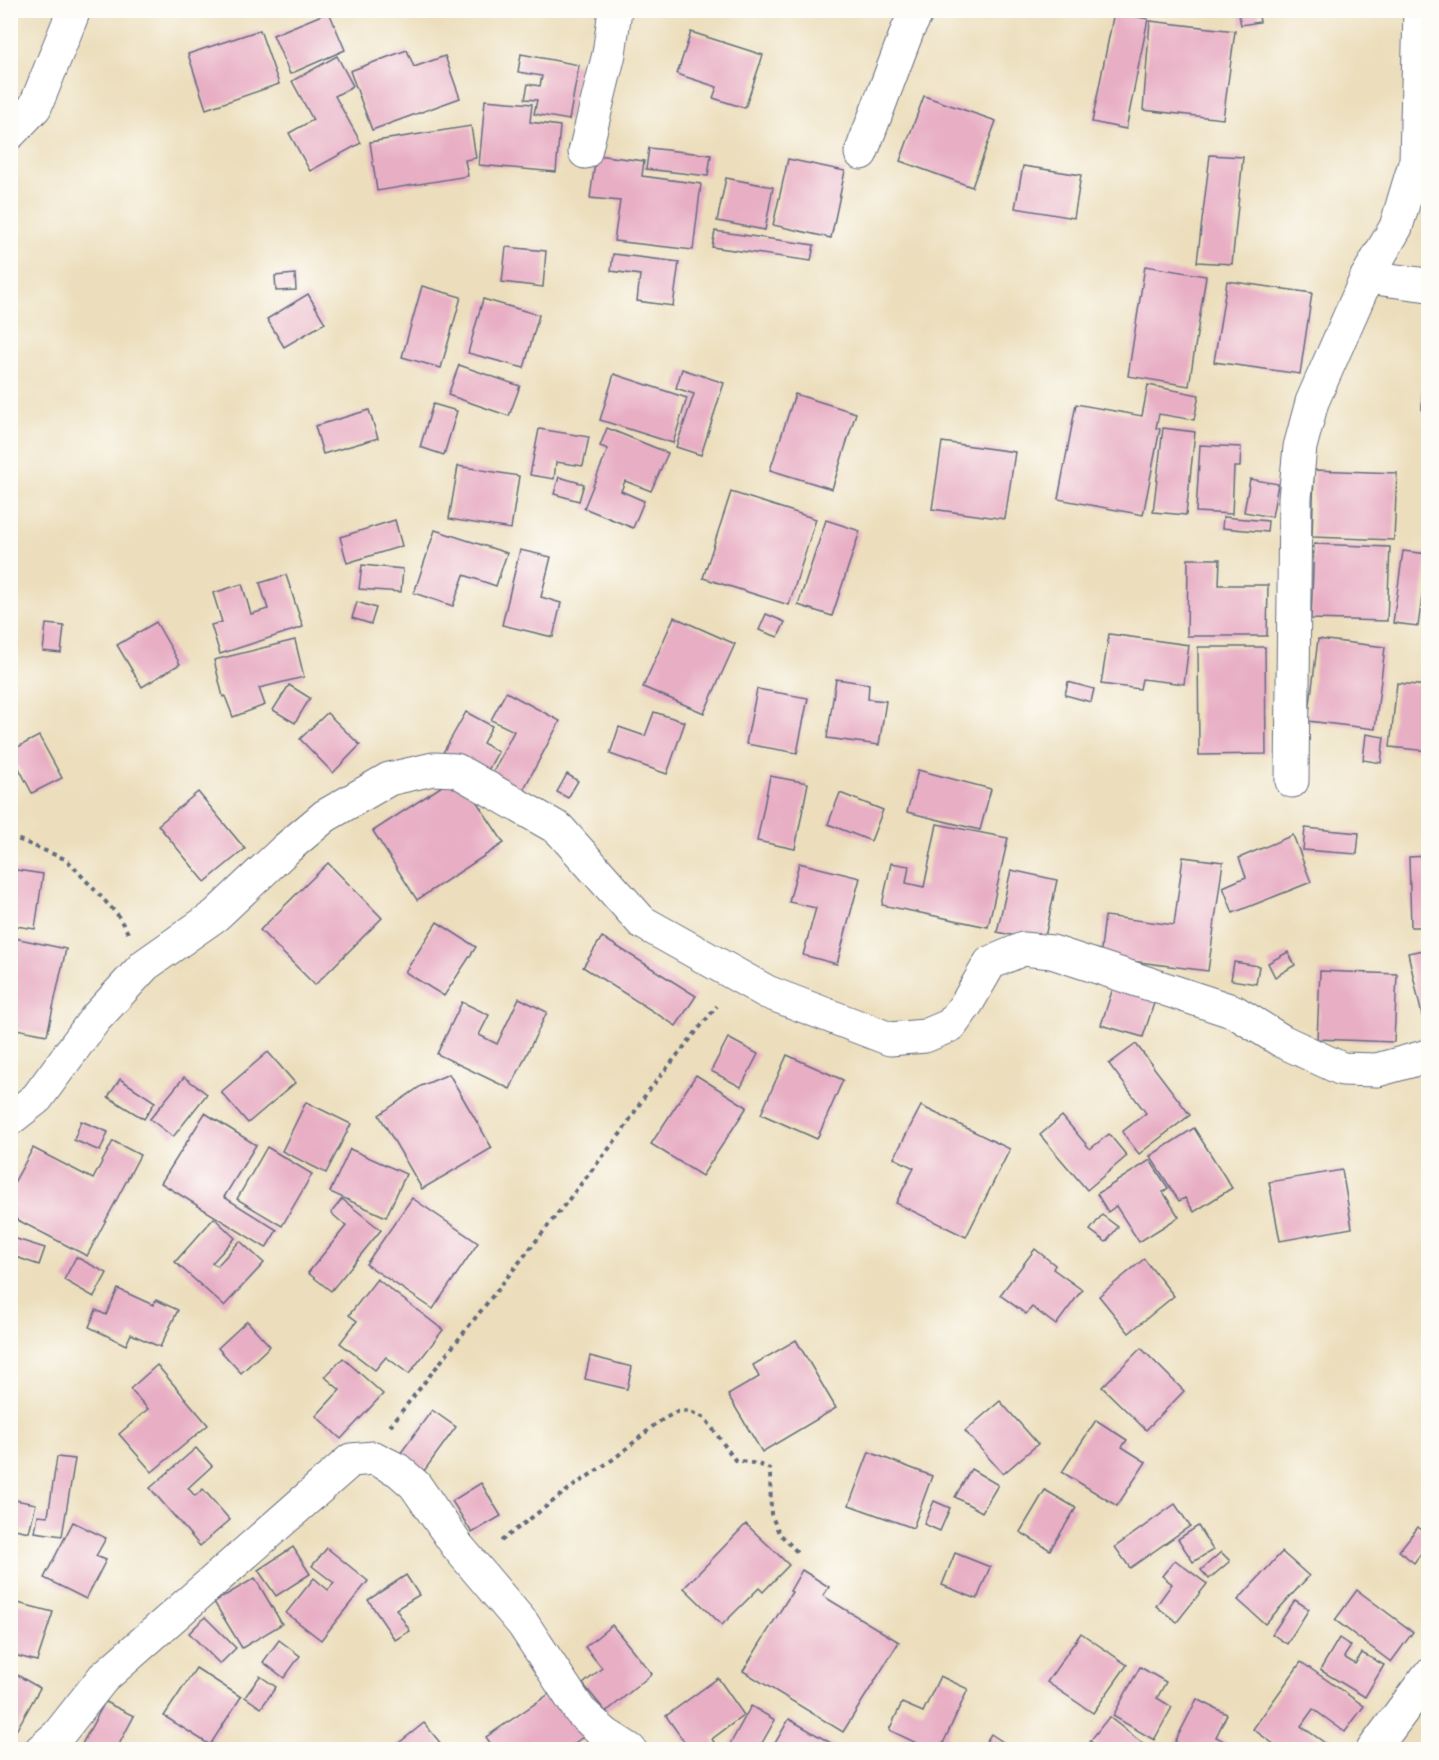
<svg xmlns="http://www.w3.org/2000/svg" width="1439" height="1760" font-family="Sriracha,sans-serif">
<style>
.building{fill:#e8aec4}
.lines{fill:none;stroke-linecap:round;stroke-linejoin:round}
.street-casing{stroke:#646c7f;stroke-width:35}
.path{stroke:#646c7f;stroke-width:4;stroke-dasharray:4.5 4.5;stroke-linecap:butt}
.street{stroke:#fff;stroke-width:33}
</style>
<rect width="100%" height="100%" fill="#fdfcf7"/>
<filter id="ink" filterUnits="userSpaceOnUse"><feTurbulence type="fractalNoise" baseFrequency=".0167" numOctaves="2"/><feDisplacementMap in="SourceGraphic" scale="12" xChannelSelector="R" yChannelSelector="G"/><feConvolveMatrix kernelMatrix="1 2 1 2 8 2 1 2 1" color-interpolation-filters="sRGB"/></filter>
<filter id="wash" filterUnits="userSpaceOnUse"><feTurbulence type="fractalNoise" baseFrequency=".008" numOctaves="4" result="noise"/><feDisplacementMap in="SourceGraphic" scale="24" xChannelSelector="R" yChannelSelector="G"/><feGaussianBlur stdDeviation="1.35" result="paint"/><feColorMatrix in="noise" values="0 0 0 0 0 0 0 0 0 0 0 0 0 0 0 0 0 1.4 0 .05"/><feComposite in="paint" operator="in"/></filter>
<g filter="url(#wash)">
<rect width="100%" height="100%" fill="#ecdebc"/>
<g id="blocks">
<g class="building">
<path d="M1238,10H1258L1260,22L1241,25Z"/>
<path d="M329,12L345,50L290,74L273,35Z"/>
<path d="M1114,12L1148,19L1126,129L1092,122Z"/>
<path d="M1150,21L1235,31L1223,119L1143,110Z"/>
<path d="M260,30L279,84L206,109L188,54Z"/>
<path d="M691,32L763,55L745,108L713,98L717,87L677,74Z"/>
<path d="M407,50L414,67L445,56L460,98L372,130L350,71Z"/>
<path d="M521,54L579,65L569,120L534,114L537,100L525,99L528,84L540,86L542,76L518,72Z"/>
<path d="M337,56L353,86L335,96L361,143L310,171L289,133L313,120L292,81Z"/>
<path d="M924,96L996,121L972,187L900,161Z"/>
<path d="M485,100L532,104L530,122L560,126L556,172L479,165Z"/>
<path d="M471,126L476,158L465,160L468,176L377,191L370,142Z"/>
<path d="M649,148L711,155L708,176L646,169Z"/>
<path d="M596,155L644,161L642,176L701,184L693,250L614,241L620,201L590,198Z"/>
<path d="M1210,155L1243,157L1232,264L1197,262Z"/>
<path d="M788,159L845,171L831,238L773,225Z"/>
<path d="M1023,166L1081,175L1074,218L1015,208Z"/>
<path d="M726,178L773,187L765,230L717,221Z"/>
<path d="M715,231L814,245L811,261L712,247Z"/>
<path d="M506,247L546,251L543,287L502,282Z"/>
<path d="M613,254L679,262L673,306L637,301L640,275L611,271Z"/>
<path d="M1145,266L1206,276L1189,386L1128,376Z"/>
<path d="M295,274L296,290L276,291L275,276Z"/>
<path d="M1227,281L1312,293L1300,374L1214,362Z"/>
<path d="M422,286L461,297L441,368L402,357Z"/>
<path d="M308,294L325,323L284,347L267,319Z"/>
<path d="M483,299L539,315L524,368L468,353Z"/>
<path d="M1423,359H1428V411H1422Z"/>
<path d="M459,365L520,386L509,416L448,395Z"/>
<path d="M682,369L724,383L701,455L676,447L694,394L676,388Z"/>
<path d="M614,374L687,398L673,443L600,420Z"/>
<path d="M1148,385L1199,395L1194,420L1159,414L1156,428L1160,429L1143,515L1058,499L1076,404L1142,416Z"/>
<path d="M795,394L856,413L832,489L770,470Z"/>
<path d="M433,404L457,411L444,455L420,447Z"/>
<path d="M369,410L378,438L323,454L315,426Z"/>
<path d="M607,428L668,453L651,491L625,481L621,491L644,501L633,528L584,508L608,449L600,446Z"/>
<path d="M1163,428L1195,432L1186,515L1153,512Z"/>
<path d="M539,429L589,437L583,466L556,462L554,479L530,475Z"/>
<path d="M942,442L1015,452L1005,519L932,509Z"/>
<path d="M1200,445L1241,447L1240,467H1234L1232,514L1196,512Z"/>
<path d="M458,466L519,476L511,529L449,519Z"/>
<path d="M1314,470L1397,473L1394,540L1312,537Z"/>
<path d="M559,477L584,484L579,501L554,494Z"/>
<path d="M1250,479L1278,484L1272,517L1244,512Z"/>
<path d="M731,492L816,519L789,605L703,578Z"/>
<path d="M1223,517L1268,521L1267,532L1222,528Z"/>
<path d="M395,520L402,546L347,563L340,537Z"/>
<path d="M826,520L860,531L832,616L798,605Z"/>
<path d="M435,530L507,553L496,586L464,575L453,606L414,593Z"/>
<path d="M1314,544L1390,547L1387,621L1311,619Z"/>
<path d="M520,550L551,557L541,597L561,603L553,637L502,625Z"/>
<path d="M1403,551L1428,554L1418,626L1393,623Z"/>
<path d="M1188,559H1220L1219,585H1268L1267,636H1187Z"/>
<path d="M362,565L403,569L401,592L359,589Z"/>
<path d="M286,575L303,627L220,654L211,625L222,622L213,593L242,584L251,614L268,609L260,583Z"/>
<path d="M357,602L376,608L371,624L352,618Z"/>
<path d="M766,614L785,622L778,637L759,630Z"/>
<path d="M674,617L735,644L704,713L643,687Z"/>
<path d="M156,622L180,664L142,687L117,645Z"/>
<path d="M46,624L64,626L61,653L43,651Z"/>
<path d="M1109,634L1189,645L1184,684L1142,679L1140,689L1101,684Z"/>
<path d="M1318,639L1385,647L1375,729L1308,721Z"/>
<path d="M295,640L304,677L259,688L265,705L233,717L225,696L223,697L214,660Z"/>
<path d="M1198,647H1265L1266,754L1199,755Z"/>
<path d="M836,679L869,684L868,699L886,701L879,745L827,738Z"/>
<path d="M1068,682L1094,689L1091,702L1065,695Z"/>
<path d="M1397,683L1428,686V751L1390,747Z"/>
<path d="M289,685L310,698L295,723L273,710Z"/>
<path d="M757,689L808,698L797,753L746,744Z"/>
<path d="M506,692L560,721L520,796L489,780L514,731L491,720Z"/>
<path d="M466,712L492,726L483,743L498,752L482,781L440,758Z"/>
<path d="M654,712L685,722L667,774L610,754L619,727L645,736Z"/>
<path d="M327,713L360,745L333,773L300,739Z"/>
<path d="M1366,734L1384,737L1381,763L1363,760Z"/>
<path d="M39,736L62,778L32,793L10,751Z"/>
<path d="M918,770L991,789L980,830L907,812Z"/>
<path d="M567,774L578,781L568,798L557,792Z"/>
<path d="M459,775L504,843L417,900L373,831Z"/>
<path d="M770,776L808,783L795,849L757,841Z"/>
<path d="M198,792L245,849L205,882L158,825Z"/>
<path d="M840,793L883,810L871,841L828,824Z"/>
<path d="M937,824L1008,838L988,927L882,905L891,863L909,866L906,883L924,887Z"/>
<path d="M1305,828L1359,833L1357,854L1303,850Z"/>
<path d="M1293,835L1311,882L1233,913L1223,887L1246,877L1239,858Z"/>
<path d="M1428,856V927H1411L1409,857Z"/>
<path d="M1183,857L1223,862L1208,971L1100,957L1105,916L1174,925Z"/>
<path d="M328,863L382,918L315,985L260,930Z"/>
<path d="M799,863L860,878L837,964L803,955L816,908L789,902Z"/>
<path d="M10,869L43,874L35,929L10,925Z"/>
<path d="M1011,870L1057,880L1044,942L997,932Z"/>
<path d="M437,922L476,947L444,996L405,972Z"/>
<path d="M10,937L66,949L47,1035L16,1029L15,983L10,982Z"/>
<path d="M602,937L696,996L676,1026L583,967Z"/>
<path d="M1428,949V1028L1425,1029L1408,953Z"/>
<path d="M1288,952L1295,965L1275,977L1268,963Z"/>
<path d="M1234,962L1259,966L1256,984L1231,980Z"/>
<path d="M1320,971L1397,974L1394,1042L1317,1039Z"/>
<path d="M1114,985L1156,997L1143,1037L1101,1025Z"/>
<path d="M519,998L547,1012L510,1089L437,1054L462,1002L489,1015L479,1035L497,1044Z"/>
<path d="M728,1038L758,1054L741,1087L711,1071Z"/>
<path d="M1136,1044L1190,1115L1139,1154L1122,1132L1146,1113L1109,1064Z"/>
<path d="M268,1052L295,1083L248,1123L221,1092Z"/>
<path d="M787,1055L843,1080L817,1139L761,1114Z"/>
<path d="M449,1074L492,1148L422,1189L379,1115L421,1086Z"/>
<path d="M696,1075L747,1107L702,1176L651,1144Z"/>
<path d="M184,1077L207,1094L173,1137L150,1119Z"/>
<path d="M120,1079L155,1102L144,1119L108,1097Z"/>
<path d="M306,1102L351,1124L326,1173L282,1151Z"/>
<path d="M921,1106L1010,1149L966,1237L896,1203L914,1168L894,1158Z"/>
<path d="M205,1113L256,1145L224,1197L277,1230L266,1248L161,1183Z"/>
<path d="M1062,1116L1090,1149L1109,1134L1127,1156L1087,1190L1040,1135Z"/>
<path d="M81,1121L108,1132L100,1151L74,1140Z"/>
<path d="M1194,1128L1232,1188L1194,1212L1185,1198L1179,1201L1150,1156Z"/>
<path d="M113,1141L140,1155L87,1256L10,1216V1190L33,1148L93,1179Z"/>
<path d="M267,1147L312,1174L282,1226L237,1199Z"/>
<path d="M350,1149L406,1174L386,1217L330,1192Z"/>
<path d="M1150,1160L1168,1188L1163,1192L1179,1217L1139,1242L1116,1206L1108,1212L1097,1194Z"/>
<path d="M1342,1170L1352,1228L1280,1241L1269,1182Z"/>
<path d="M412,1198L478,1243L433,1309L366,1264Z"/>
<path d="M342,1199L381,1230L331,1291L308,1273L346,1226L331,1213Z"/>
<path d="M1102,1215L1118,1227L1106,1242L1090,1230Z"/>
<path d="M214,1218L235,1238L212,1263L217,1266L240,1241L264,1263L224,1306L175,1262Z"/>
<path d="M10,1237L45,1248L39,1265L10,1255Z"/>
<path d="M1035,1249L1055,1265L1053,1269L1082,1290L1056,1325L1032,1307L1026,1314L1000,1295Z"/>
<path d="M76,1257L107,1273L94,1297L64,1280Z"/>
<path d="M1144,1259L1174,1296L1129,1333L1099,1296Z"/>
<path d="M377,1279L443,1330L409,1374L386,1357L375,1370L340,1343L357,1321L349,1315Z"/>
<path d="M118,1289L153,1305L156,1300L178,1310L160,1347L131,1334L126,1345L89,1327L96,1310L106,1315Z"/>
<path d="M247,1321L270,1346L241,1373L218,1348Z"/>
<path d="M796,1340L836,1408L762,1452L728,1395L759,1377L753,1365Z"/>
<path d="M1141,1348L1184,1391L1146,1430L1102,1387Z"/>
<path d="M590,1356L632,1367L627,1389L585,1379Z"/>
<path d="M343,1358L383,1394L341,1439L316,1416L340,1390L325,1377Z"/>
<path d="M157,1365L208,1425L152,1472L119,1434L148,1409L130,1389Z"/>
<path d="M1000,1401L1038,1444L1003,1474L965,1431Z"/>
<path d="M432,1410L456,1427L424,1471L400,1454Z"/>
<path d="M1096,1420L1127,1440L1122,1447L1146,1462L1117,1506L1062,1472Z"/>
<path d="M196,1448L212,1466L188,1488L195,1496L203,1489L230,1520L200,1546L150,1488Z"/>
<path d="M869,1452L932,1476L913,1528L849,1505Z"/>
<path d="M57,1457L75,1459L62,1536L35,1532L38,1515L48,1516Z"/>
<path d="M971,1469L998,1485L982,1512L955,1497Z"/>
<path d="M481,1483L501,1516L472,1533L452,1501Z"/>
<path d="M1045,1490L1076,1508L1050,1550L1020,1532Z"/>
<path d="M10,1499L36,1504L29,1532L10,1528Z"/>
<path d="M934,1501L950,1508L940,1531L924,1524Z"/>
<path d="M1175,1504L1190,1526L1130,1568L1115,1547Z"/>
<path d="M73,1522L106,1538L96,1556L106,1560L86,1599L44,1578Z"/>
<path d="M746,1524L789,1565L763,1592L759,1588L722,1625L684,1588Z"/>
<path d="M1198,1526L1213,1550L1193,1562L1178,1539Z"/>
<path d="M1418,1527L1428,1535V1544L1414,1563L1399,1551Z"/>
<path d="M293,1547L310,1574L276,1596L258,1570Z"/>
<path d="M327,1548L368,1581L321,1640L286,1613L314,1578L328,1590L334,1583L312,1566Z"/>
<path d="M1221,1552L1230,1561L1209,1579L1201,1570Z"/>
<path d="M1282,1552L1309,1576L1265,1624L1238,1600Z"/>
<path d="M955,1553L990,1567L977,1599L942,1585Z"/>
<path d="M1175,1560L1207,1584L1177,1622L1156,1606L1172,1584L1162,1576Z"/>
<path d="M802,1570L829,1587L823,1596L899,1642L843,1732L743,1671L792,1592L790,1591Z"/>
<path d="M406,1575L419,1595L396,1609L410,1631L395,1640L368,1600Z"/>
<path d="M255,1578L282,1624L242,1648L214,1602Z"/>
<path d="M1357,1590L1413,1632L1391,1662L1335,1620Z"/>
<path d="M1295,1600L1309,1609L1287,1644L1272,1634Z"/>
<path d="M10,1601L53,1612L37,1661L10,1654Z"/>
<path d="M205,1617L236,1648L220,1664L189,1633Z"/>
<path d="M612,1625L652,1674L606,1712L583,1684L602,1668L585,1647Z"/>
<path d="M1081,1633L1127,1665L1093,1713L1047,1682Z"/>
<path d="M1339,1638L1351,1646L1344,1657L1355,1664L1362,1653L1384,1665L1365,1697L1320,1670Z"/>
<path d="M279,1640L300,1656L284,1678L263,1662Z"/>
<path d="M1301,1662L1364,1706L1345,1732L1313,1709L1301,1726L1335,1750H1282L1253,1729Z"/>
<path d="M1140,1667L1166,1682L1157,1698L1172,1707L1154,1740L1113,1716Z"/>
<path d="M196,1668L241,1697L210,1745L164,1716Z"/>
<path d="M10,1671L40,1688L13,1736L10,1734Z"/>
<path d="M260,1676L276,1687L261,1708L245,1697Z"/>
<path d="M940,1676L968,1689L940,1750H931L889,1730L902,1703L923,1712Z"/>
<path d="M718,1678L744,1715L712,1739L719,1750H690L666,1716Z"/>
<path d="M555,1690L587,1734L565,1750H495L486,1737Z"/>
<path d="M1197,1699L1227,1714L1216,1737L1232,1745L1230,1750H1190L1175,1742Z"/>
<path d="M105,1702L134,1716L116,1750H93L82,1744Z"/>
<path d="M751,1706L775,1720L758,1750H727Z"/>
<path d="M1109,1717L1151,1750H1102L1090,1741Z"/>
<path d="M789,1719L843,1750H771Z"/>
<path d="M424,1723L446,1750H390Z"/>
<path d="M991,1734L1015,1750H981Z"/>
</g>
</g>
</g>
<g filter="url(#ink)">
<use href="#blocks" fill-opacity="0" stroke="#646c7f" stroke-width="1.5"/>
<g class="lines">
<defs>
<g id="street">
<path d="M10,133L35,107L74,10"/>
<path d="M585,152L609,54L615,10"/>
<path d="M861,153L908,29L918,10"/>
<path d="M1367,277L1428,285"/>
<path d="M1292,781L1295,498L1300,447L1312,402L1367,277L1396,227L1416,160L1420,10"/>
<path d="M10,1119L37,1098L95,1019L145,965L216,915L287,848L325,816L389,779L433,769L456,770L559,829L642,922L767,992L890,1039L925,1036L951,1025L967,1003L990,963L1023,949L1052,952L1235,1012L1282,1041L1342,1069L1377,1070L1428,1056"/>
<path d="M41,1750L58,1735L103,1678L351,1460L374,1458L398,1470L415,1485L458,1547L523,1624L580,1711L605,1734L630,1750"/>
<path d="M1373,1750L1428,1676"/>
</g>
</defs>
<use href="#street" class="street-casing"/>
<g class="path">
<path d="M10,836L67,860L117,914L128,933"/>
<path d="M390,1426L622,1132L646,1094L717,1006"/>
<path d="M501,1541L569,1489L615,1458L657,1423L676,1412L688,1411L705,1418L735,1460L758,1464L770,1469L771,1514L779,1533L798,1553"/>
</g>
<use href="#street" class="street"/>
</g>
</g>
<rect width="1439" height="1760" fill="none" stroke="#fdfcf7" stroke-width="36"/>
</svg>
